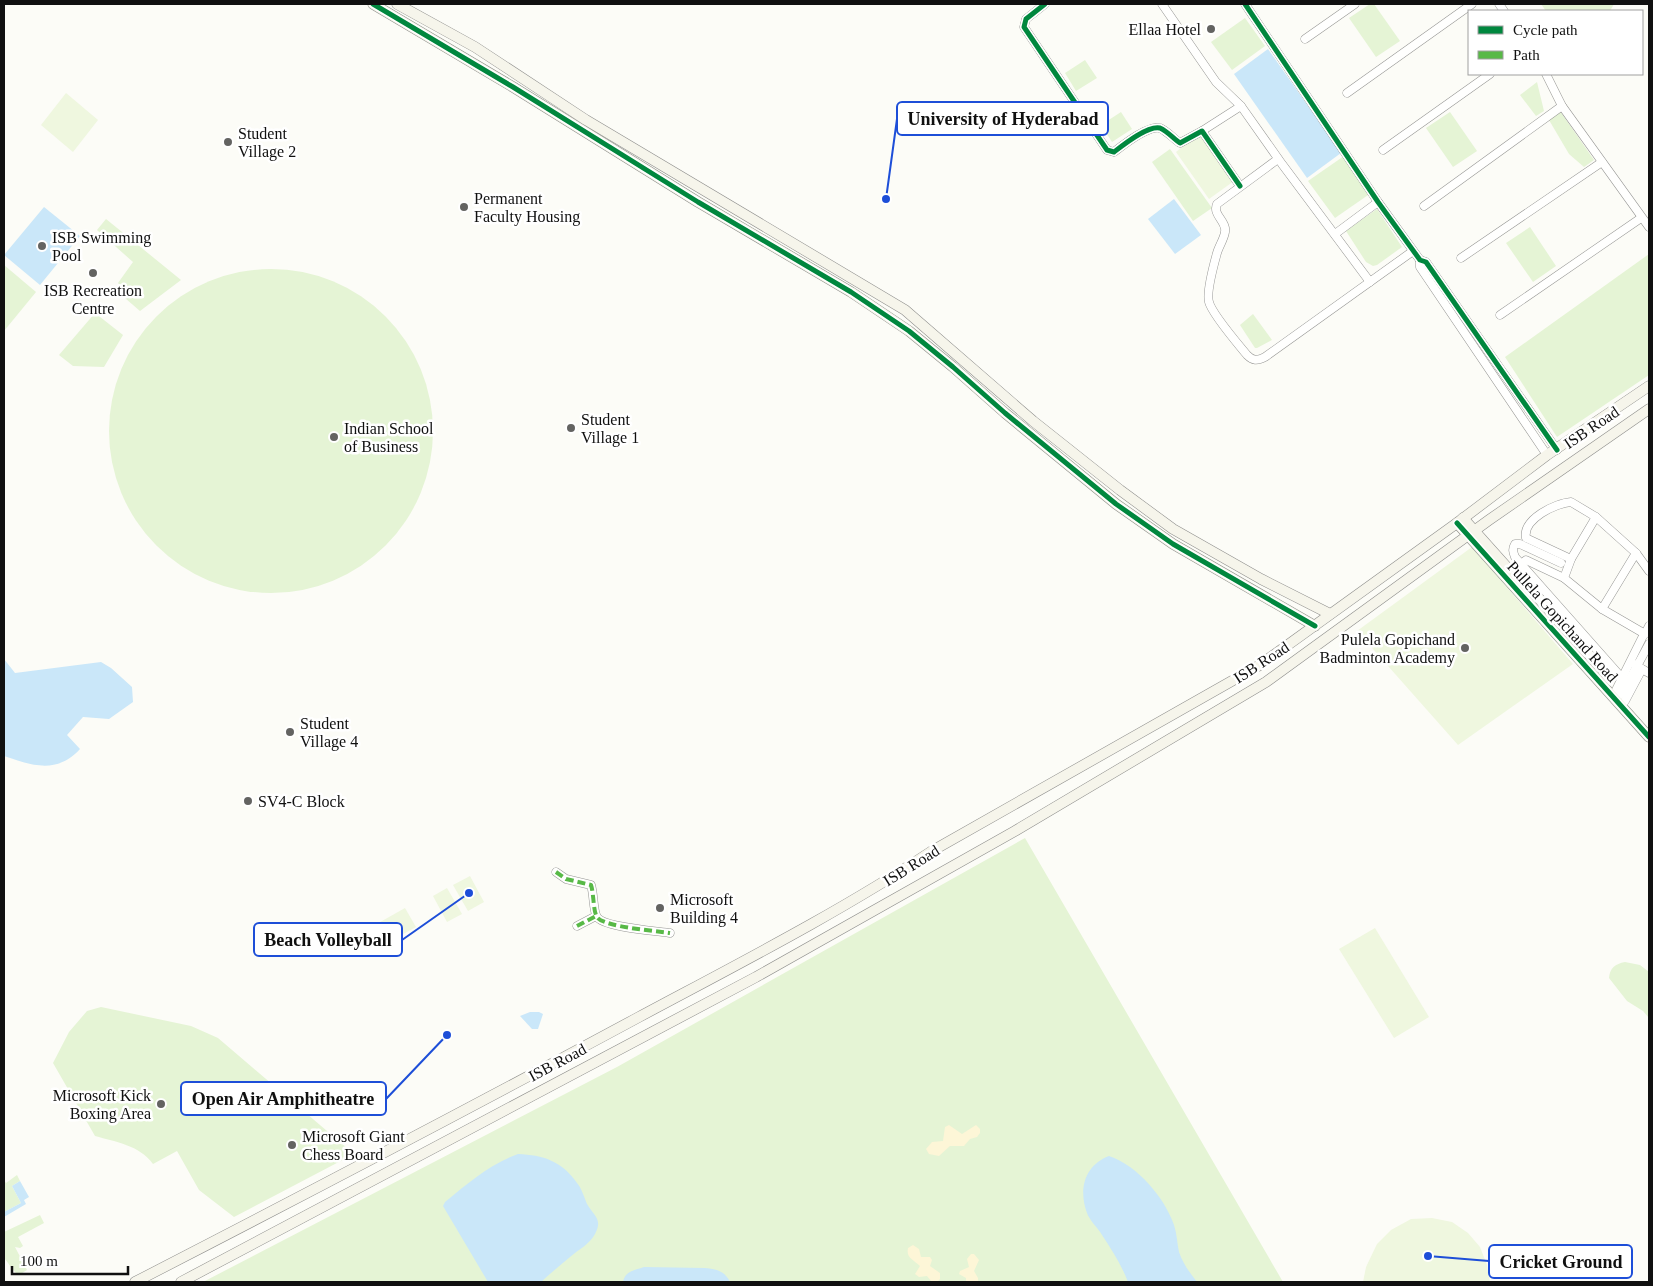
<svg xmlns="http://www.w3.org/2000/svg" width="1653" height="1286" font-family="Georgia,serif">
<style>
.green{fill:#e5f4d5}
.sand{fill:#fdf6d7}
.pitch{fill:#eff7df}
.water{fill:#cae7f9}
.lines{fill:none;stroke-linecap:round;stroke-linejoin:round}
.street-casing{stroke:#969694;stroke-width:9}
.secondary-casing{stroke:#8d8d8b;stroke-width:11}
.street{stroke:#fffffe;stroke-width:8}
.secondary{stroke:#f6f5eb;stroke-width:10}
.quiet{stroke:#58b947;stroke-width:4;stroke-dasharray:8 4;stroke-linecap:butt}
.cycleway-casing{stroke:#fff;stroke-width:8}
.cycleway{stroke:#00873e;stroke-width:5}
.poi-dot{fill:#636361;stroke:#fff;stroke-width:2}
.labels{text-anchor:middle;stroke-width:5;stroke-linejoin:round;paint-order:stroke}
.poi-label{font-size:16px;fill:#101010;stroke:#fff;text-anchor:start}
.street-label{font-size:16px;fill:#101010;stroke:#fff}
.leader{fill:none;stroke:#1d4ed8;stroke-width:2}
.callout-dot{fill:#1d4ed8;stroke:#fff;stroke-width:2}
.callout{fill:#fff;stroke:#1d4ed8;stroke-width:2}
.callout-label{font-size:18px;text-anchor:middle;font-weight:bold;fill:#101010}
</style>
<rect width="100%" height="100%" fill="#fcfcf7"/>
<g class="green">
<path d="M1370,4H1374L1400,41L1376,57L1349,18Z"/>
<path d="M1541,4H1614L1610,11H1546Z"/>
<path d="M1245,18L1265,46L1232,70L1211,42Z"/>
<path d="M1085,60L1097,78L1076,91L1065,73Z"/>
<path d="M1537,82L1544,111L1536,116L1520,95Z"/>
<path d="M1560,111L1594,160L1584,167L1569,154L1549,120Z"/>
<path d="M1121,112L1132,129L1112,142L1101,125Z"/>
<path d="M1450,112L1477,151L1453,167L1426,128Z"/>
<path d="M1170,149L1212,208L1193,221L1152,162Z"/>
<path d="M1344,156L1371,193L1335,218L1308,181Z"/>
<path d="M1377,209L1402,247L1377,265L1373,266L1366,262L1346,231Z"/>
<path d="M106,219L181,280L140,311L118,292L122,288L118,283L133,262L97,230Z"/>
<path d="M1530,227L1556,266L1533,282L1506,243Z"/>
<path d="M1649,254V375L1557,437L1505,357Z"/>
<path d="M4,265L36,292L4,331Z"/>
<circle cx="271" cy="431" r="162"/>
<path d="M95,313L123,335L104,367L73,366L59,355Z"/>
<path d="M1253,314L1272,340L1257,348H1255L1240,325Z"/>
<path d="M1025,838L1283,1282H203L617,1067Z"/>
<path d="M1625,962L1640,965L1649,972V1018L1643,1011L1627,1001L1609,978C1610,968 1615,964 1625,962Z"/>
<path d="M101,1007L191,1026L218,1038L354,1154L234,1217L199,1190L177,1151L153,1164C139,1145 116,1142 95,1136L53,1063L69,1032L87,1011Z"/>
<path d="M17,1175L20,1181L12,1186L21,1203L4,1212V1180L6,1183Z"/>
<path d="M40,1215L44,1223L18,1237L23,1246L20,1248L15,1247L27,1270L19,1275C13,1272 9,1263 4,1258V1232Z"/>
</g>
<g class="sand">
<path d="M949,1125L962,1134L976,1125L980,1129V1133L977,1137L970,1139L964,1146H950L939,1156L929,1154L926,1149L932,1142L943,1141L945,1127Z"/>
<path d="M913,1245L919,1249L921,1257H930L932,1260L930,1266L940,1273V1279L937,1282L931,1281L927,1276L919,1277L915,1274L920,1266C913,1259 906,1258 908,1248Z"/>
<path d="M971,1254H974L979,1260L974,1271L978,1278V1282H966V1278L959,1274L960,1271L969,1267L967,1259Z"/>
</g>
<g class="pitch">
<path d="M66,93L98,120L73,152L41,125Z"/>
<path d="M1202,131L1234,181L1209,199L1176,152Z"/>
<path d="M1472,547L1573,664L1458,745L1357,631Z"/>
<path d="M470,876L484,902L468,911L453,885Z"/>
<path d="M447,888L462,914L447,922L433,896Z"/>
<path d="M405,908L416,927L376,949L366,930Z"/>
<path d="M1375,928L1429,1017L1394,1038L1339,949Z"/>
<path d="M1432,1218L1452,1222L1468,1233L1480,1247L1487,1265L1490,1282H1363L1366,1267L1377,1244L1391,1230L1411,1219Z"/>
</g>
<g class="water">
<path d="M1268,49L1341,153L1307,178L1234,74Z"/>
<path d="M1174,199L1201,235L1175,254L1148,219Z"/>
<path d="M44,207L80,236L40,285L4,255Z"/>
<path d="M4,659L15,673L101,662L111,668L132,687L133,702L109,719L83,717L67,735L80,749C57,774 33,766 4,756Z"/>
<path d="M530,1012H539L543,1014L538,1029H532L520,1016Z"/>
<path d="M518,1154C543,1155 562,1161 577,1183C582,1189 584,1197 587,1204C594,1216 603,1219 595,1234C590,1244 578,1250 570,1257C560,1265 550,1274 541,1282H488L443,1206L445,1202C468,1183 490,1164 518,1154Z"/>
<path d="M1109,1156C1137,1165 1165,1198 1174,1225C1177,1234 1177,1243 1179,1252C1183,1264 1190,1273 1197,1282H1128C1122,1266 1112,1250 1102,1235C1098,1228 1090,1221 1087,1213C1078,1189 1085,1165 1109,1156Z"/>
<path d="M20,1181L29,1197L24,1200L26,1204L4,1217V1212L21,1203L12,1186Z"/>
<path d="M644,1267L705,1268C716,1269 725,1271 730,1282H623C625,1271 635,1270 644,1267Z"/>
</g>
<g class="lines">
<defs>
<g id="street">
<path d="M1045,4L1026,19L1024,27L1107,150L1114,152C1123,145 1148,125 1160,128C1167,131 1174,139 1180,143L1202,131L1240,186"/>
<path d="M1162,4L1216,82L1241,106L1282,164L1370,282"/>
<path d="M1245,4L1378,202L1420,260L1426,262L1557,450"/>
<path d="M1499,4L1504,11"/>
<path d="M1305,39L1355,4"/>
<path d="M1546,74L1562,106L1649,227"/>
<path d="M1347,93L1472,4"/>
<path d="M1202,131L1241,106"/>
<path d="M1383,150L1490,74"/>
<path d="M1278,159L1217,204C1212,215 1227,221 1225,232C1224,239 1219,246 1217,253C1214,264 1206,292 1209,302C1212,314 1238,344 1247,355C1253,361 1257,361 1265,357L1413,251"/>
<path d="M1424,206L1562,106"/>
<path d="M1335,234L1378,202"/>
<path d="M1461,258L1602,162"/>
<path d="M1420,260V267L1547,455"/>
<path d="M1500,315L1641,218"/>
<path d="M1571,502L1596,517L1571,559L1526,538C1522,519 1556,503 1571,502Z"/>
<path d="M1596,517L1636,553L1649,571"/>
<path d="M1571,559L1564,578L1602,609L1636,553"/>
<path d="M1561,563L1520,544H1515C1512,549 1513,552 1515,557L1622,678"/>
<path d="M1521,564L1526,560L1564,578"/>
<path d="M1602,609L1645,634L1649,626"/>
<path d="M1632,663L1637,666L1649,644"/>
<path d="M1616,690L1642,638"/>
<path d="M1620,695L1637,666L1642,669"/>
<path d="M1625,701L1642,669L1649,673"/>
<path d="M556,872L566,879L591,885C594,894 593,911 597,917C603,927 657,931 670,933"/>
<path d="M577,926L596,916"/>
</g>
<g id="secondary">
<path d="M373,4L513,87L698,202L851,292L909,331L953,367L1005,413L1116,504L1173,544L1315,626"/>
<path d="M397,4L475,47L586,120L905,310L1033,421L1120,490L1173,529L1261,579L1330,614"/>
<path d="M1463,518L1529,592"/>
<path d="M1457,523L1649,737"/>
<path d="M135,1282C304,1195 472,1107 639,1017C738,964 840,912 932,851L1260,665L1457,523L1547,455L1649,386"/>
<path d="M181,1282L756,977L1015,831L1266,682L1489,520L1649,409"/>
</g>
</defs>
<use href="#street" class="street-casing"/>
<use href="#secondary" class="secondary-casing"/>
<use href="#street" class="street"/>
<use href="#secondary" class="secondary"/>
<g class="quiet">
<path d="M556,872L566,879L591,885C594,894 593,911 597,917C603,927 657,931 670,933"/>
<path d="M577,926L596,916"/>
</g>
<defs>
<g id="cycleway">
<path d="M373,4L513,87L698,202L851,292L909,331L953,367L1005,413L1116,504L1173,544L1315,626"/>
<path d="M1045,4L1026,19L1024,27L1107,150L1114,152C1123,145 1148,125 1160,128C1167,131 1174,139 1180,143L1202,131L1240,186"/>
<path d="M1245,4L1378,202L1420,260L1426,262L1557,450"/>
<path d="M1457,523L1649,737"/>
</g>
</defs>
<use href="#cycleway" class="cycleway-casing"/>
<use href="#cycleway" class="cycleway"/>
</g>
<g class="poi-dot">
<circle cx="1211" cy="29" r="5"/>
<circle cx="228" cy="142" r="5"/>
<circle cx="464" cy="207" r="5"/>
<circle cx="42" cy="246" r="5"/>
<circle cx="93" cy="273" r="5"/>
<circle cx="571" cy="428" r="5"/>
<circle cx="334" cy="437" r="5"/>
<circle cx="1465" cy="648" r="5"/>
<circle cx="290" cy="732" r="5"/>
<circle cx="248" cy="801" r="5"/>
<circle cx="660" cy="908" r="5"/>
<circle cx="161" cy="1104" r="5"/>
<circle cx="292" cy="1145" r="5"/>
</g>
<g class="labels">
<g class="poi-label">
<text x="1201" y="35" text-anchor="end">Ellaa Hotel</text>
<text x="238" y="139">Student<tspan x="238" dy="18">Village 2</tspan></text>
<text x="474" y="204">Permanent<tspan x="474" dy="18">Faculty Housing</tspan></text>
<text x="52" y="243">ISB Swimming<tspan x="52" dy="18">Pool</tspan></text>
<text x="93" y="296" text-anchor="middle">ISB Recreation<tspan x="93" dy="18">Centre</tspan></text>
<text x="581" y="425">Student<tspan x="581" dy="18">Village 1</tspan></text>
<text x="344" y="434">Indian School<tspan x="344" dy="18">of Business</tspan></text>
<text x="1455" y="645" text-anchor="end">Pulela Gopichand<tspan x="1455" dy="18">Badminton Academy</tspan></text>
<text x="300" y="729">Student<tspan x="300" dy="18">Village 4</tspan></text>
<text x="258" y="807">SV4-C Block</text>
<text x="670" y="905">Microsoft<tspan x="670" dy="18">Building 4</tspan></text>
<text x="151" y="1101" text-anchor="end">Microsoft Kick<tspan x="151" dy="18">Boxing Area</tspan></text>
<text x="302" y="1142">Microsoft Giant<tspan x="302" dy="18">Chess Board</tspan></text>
</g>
<g class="street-label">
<text transform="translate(1591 427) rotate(-34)" y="6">ISB Road</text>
<text transform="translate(1563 621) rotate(48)" y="6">Pullela Gopichand Road</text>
<text transform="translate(1261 662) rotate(-33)" y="6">ISB Road</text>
<text transform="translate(911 865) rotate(-32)" y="6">ISB Road</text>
<text transform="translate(557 1062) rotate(-28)" y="6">ISB Road</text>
</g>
</g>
<path class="leader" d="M886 199L897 119M469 893L402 940M447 1035L386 1099M1428 1256L1489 1261"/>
<g class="callout-dot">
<circle cx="886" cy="199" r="5"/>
<circle cx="469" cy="893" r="5"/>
<circle cx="447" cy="1035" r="5"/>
<circle cx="1428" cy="1256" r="5"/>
</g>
<g class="callout">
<rect x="897" y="102" width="211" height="33" rx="5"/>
<rect x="254" y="923" width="148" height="33" rx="5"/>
<rect x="181" y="1082" width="205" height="33" rx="5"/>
<rect x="1489" y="1245" width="143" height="33" rx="5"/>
</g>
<g class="callout-label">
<text x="1003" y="125">University of Hyderabad</text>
<text x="328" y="946">Beach Volleyball</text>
<text x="283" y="1105">Open Air Amphitheatre</text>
<text x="1561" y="1268">Cricket Ground</text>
</g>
<rect width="1653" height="1286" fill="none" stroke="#101010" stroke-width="10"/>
<rect x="1468" y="10" width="175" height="65" fill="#ffffff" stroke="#9f9f9f"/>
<rect x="1478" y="26" width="25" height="8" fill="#00873e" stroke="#9f9f9f"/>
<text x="1513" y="35" font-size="15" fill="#101010">Cycle path</text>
<rect x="1478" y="51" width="25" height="8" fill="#58b947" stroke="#9f9f9f"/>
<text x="1513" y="60" font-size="15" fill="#101010">Path</text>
<path d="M12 1266v8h116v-8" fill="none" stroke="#101010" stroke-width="2.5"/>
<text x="20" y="1266" font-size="15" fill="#101010" stroke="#ffffff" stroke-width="4" paint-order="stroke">100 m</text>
</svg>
